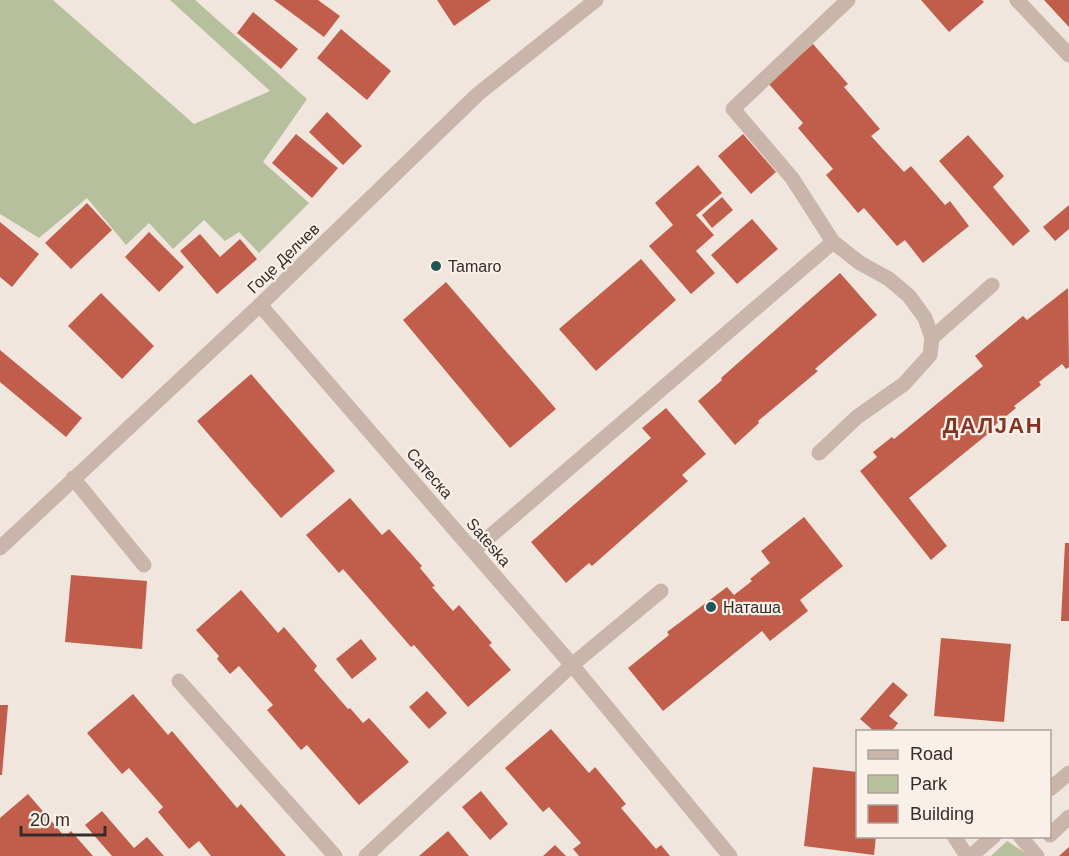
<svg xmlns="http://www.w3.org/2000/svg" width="1069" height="856" font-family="Arial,sans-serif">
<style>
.green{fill:#b7c09d}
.building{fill:#c15e4b}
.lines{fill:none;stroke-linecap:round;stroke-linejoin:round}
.lane{stroke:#c9b5a9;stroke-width:15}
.street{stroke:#c9b5a9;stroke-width:15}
.poi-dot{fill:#205655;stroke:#f9f0e9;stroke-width:2}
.labels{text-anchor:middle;stroke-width:4.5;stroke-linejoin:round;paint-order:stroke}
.street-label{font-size:16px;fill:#362c29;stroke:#f9f0e9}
.poi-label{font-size:16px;fill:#362c29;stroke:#f9f0e9;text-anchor:start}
.district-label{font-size:22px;font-weight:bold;letter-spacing:1.5px;fill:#823425;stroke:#f9f0e9}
</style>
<rect width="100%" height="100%" fill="#f1e6dd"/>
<g class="green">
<path d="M0,0H53L194,124L270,91L170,0H195L307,99L263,162L309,203L259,253L239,232L225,241L204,220L173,249L149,223L126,245L87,198L39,238L0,214Z"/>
<path d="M1007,841L1027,854L1028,856H991Z"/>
</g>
<g class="building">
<path d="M274,0H318L340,16L324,37Z"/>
<path d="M437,0H491L454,26Z"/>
<path d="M921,0H982L984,2L949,32Z"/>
<path d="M1044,0H1069V27Z"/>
<path d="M253,12L298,49L281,69L237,33Z"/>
<path d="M341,29L391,71L367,100L317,58Z"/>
<path d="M813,44L848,84L844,87L880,129L871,136L904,172L911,166L945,205L950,201L969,226L923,263L905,240L897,246L864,208L858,213L826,175L833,169L798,128L803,123L768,83Z"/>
<path d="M327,112L362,146L343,165L309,132Z"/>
<path d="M296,134L338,168L312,198L272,163Z"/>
<path d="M743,134L776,172L751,194L718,156Z"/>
<path d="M968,135L1004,176L993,187L1030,231L1013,246L939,161Z"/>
<path d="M698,165L722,193L696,215L714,235L696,251L715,273L691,294L649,246L673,225L655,203Z"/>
<path d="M722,197L733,210L712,228L702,215Z"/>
<path d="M87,203L112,230L71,269L45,243Z"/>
<path d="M1069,205V229L1055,241L1043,227Z"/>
<path d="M752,219L778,249L737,284L711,255Z"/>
<path d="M0,222L39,254L12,287L0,277Z"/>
<path d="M149,232L184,267L159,292L125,257Z"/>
<path d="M200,234L220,257L240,239L257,259L217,294L180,251Z"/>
<path d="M641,259L676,300L596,371L559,329Z"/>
<path d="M840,273L877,315L815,369L818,371L758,421L759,423L735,445L698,401L722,380L721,378Z"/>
<path d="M446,282L556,409L510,448L403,320Z"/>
<path d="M1068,288L1069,367L1066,369L1062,364L1039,382L1041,385L1014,406L1016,408L987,432L989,433L909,498L947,546L931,560L860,471L877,457L873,452L892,437L894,439L983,366L975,356L1023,316L1027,320Z"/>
<path d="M101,293L154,346L122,379L68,326Z"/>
<path d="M0,350L82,418L66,437L0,382Z"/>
<path d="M251,374L335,471L281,518L197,421Z"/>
<path d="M666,408L706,454L682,475L688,481L592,566L589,563L566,583L531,542L651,438L642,428Z"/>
<path d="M350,498L382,535L389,529L422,566L420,568L435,586L432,587L453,611L459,605L492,643L489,645L511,670L468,707L414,645L411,647L343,569L339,573L306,535Z"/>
<path d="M804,517L843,566L800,600L808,611L770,641L762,631L663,711L628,668L669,635L667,632L727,587L734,595L752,581L750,579L770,563L761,551Z"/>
<path d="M1065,543H1069V621H1061Z"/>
<path d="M71,575L147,581L142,649L65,642Z"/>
<path d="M241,590L278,633L284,627L317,666L314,670L348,709L350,708L363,723L369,718L409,762L359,805L307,745L301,750L267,710L273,705L239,666L230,674L217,659L219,656L196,630Z"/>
<path d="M941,638L1011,644L1004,722L934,716Z"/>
<path d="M361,639L377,659L352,679L336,659Z"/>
<path d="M893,682L908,695L889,716L898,723L891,732H875L860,719Z"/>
<path d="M427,691L447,713L429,729L409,707Z"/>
<path d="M133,694L168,735L172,731L237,808L241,804L286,856H211L199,841L189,849L158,812L163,807L129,768L122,774L87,733Z"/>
<path d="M0,705H8L2,775H0Z"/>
<path d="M551,729L589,773L595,767L626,804L621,808L656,849L661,845L670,856H579L573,849L581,843L549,807L543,812L505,768Z"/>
<path d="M813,767L858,772V836H876L874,855L804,846Z"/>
<path d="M481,791L508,824L490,840L462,807Z"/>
<path d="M28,794L65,837L71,831L93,856H0V818Z"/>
<path d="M102,811L134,848L147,837L164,856H112L85,825Z"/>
<path d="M448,831L469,856H419Z"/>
<path d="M555,845L566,856H543Z"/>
<path d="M1069,847V856H1059Z"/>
</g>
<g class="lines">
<g class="lane">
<path d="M833,242L860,263L889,279L909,296L925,318L932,338"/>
<path d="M819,453L857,417L904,384L930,355L932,338L992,285"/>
<path d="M73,478L144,565"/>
<path d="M474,550L833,242L792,178L733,109L848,0"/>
<path d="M572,665L661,591"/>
<path d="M1050,835L1069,817"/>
<path d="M954,836L967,856"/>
<path d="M1020,836L1037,856"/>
</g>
<g class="street">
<path d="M1017,0L1069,55"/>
<path d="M260,305L572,665L730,856"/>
<path d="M0,548L260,305L478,94L596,0"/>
<path d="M179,681L335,856"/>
<path d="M1050,789L1069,773"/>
<path d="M366,856L572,665"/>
<path d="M971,856L994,836"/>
</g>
</g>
<g class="poi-dot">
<circle cx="436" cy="266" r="6"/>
<circle cx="711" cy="607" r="6"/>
</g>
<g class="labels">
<g class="street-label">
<text transform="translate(283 258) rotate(-44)" y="6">Гоце Делчев</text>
<text transform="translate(430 473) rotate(49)" y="6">Сатеска</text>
<text transform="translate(489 542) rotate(49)" y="6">Sateska</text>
</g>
<g class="poi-label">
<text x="448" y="272">Tamaro</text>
<text x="723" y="613">Наташа</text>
</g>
<g class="district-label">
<text x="993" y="433">ДАЛЈАН</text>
</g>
</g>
<rect x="856" y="730" width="195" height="108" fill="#f9f0e9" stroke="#aba29c" stroke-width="1.5"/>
<rect x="868" y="750" width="30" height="9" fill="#c9b5a9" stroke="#aba29c" stroke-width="1.5"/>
<text x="910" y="760" font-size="18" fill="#362c29">Road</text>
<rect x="868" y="775" width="30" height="18" fill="#b7c09d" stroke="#aba29c" stroke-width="1.5"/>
<text x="910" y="790" font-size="18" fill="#362c29">Park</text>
<rect x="868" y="805" width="30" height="18" fill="#c15e4b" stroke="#aba29c" stroke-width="1.5"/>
<text x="910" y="820" font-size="18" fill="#362c29">Building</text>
<path d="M21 826v9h84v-9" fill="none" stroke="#362c29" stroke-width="3"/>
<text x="30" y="826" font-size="18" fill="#362c29" stroke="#f9f0e9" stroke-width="4.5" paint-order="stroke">20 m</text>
</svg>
